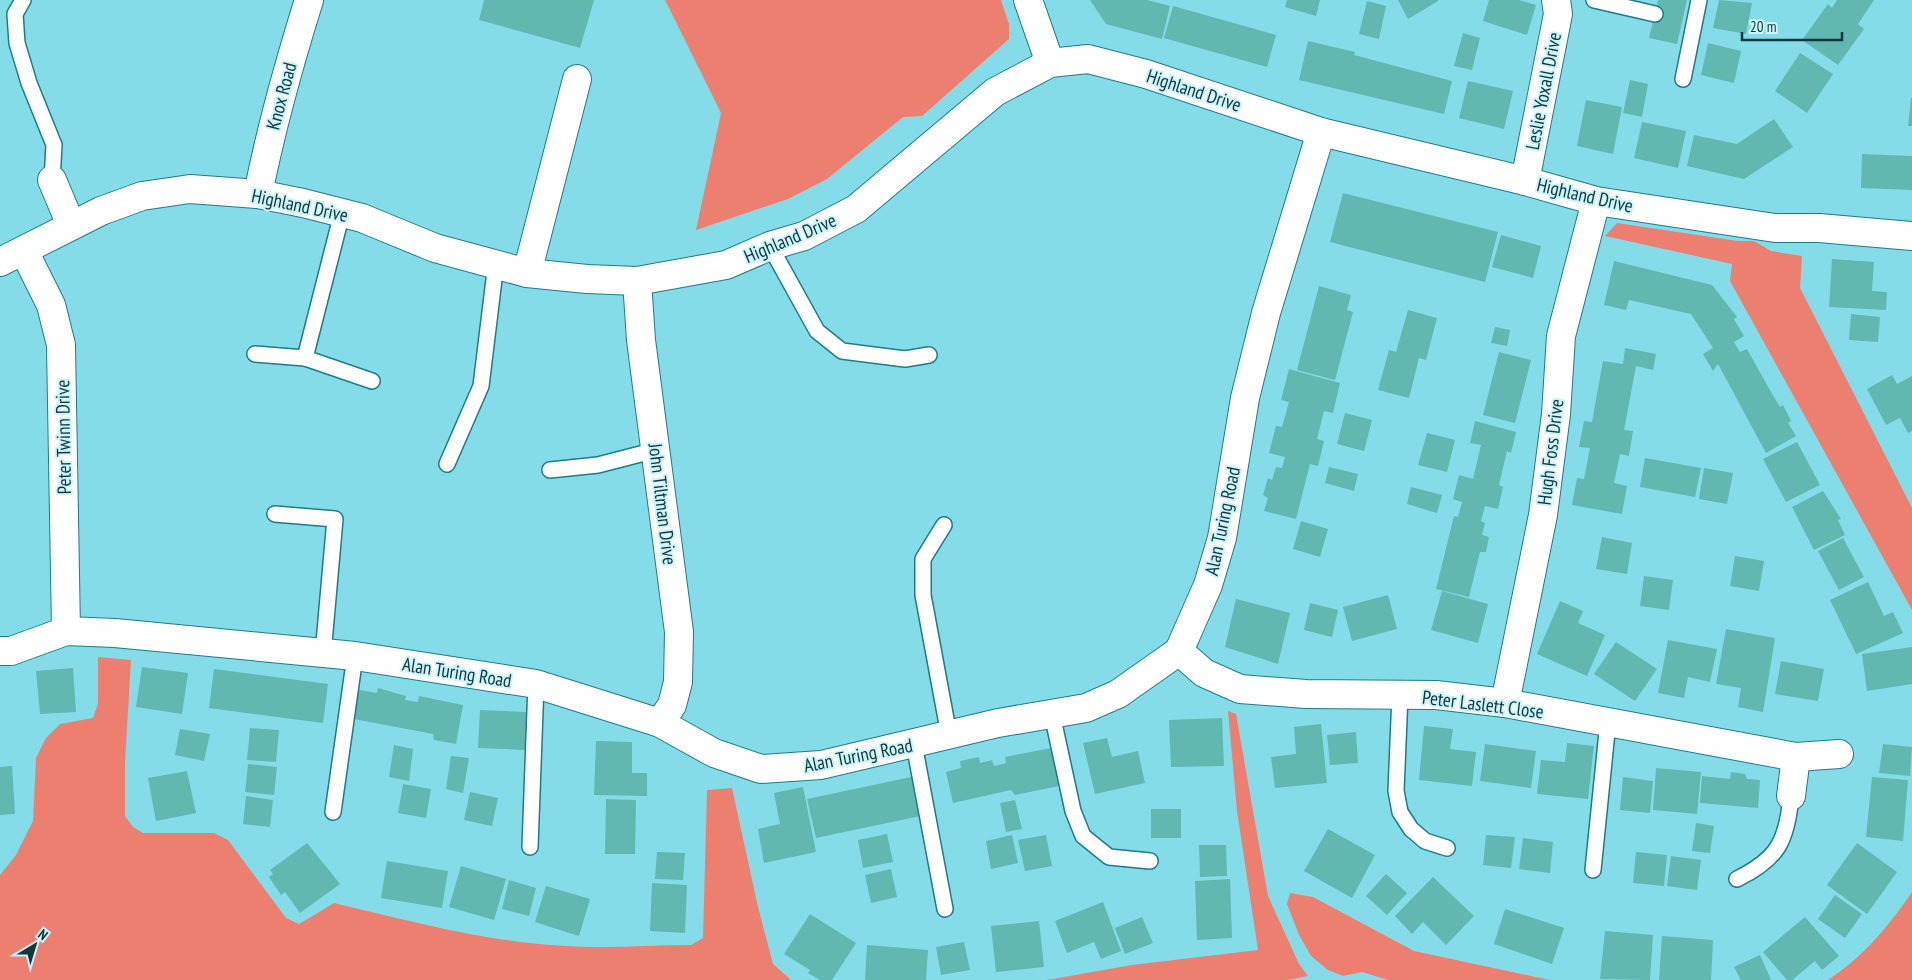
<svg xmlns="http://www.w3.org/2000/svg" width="1912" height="980" font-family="'PT Sans Narrow',sans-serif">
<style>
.green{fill:#ed7f71}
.building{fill:#60b8b0}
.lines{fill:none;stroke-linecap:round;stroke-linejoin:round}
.service-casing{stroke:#1c7c89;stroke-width:18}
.minor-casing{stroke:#1c7c89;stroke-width:30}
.service{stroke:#fff;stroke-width:15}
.minor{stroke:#fff;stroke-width:28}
.labels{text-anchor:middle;stroke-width:4;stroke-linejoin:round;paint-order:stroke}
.street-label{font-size:19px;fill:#11373c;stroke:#ccf5fb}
</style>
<rect width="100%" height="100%" fill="#85dce9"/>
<g class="green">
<path d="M665,0H1001L1009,24V39L922,116L903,117L827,179L788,199L696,230L721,113Z"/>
<path d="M1617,223L1738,241H1754L1771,251L1802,256L1800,288L1912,508V610L1730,281L1732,264L1605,236Z"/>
<path d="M98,657L131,660L125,762V816L133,827L143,833H214L228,840L286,918L299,924L334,903C410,921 487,942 565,946C607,949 649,945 691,945L703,938L707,790L732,788L758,907L773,964L791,980H0V875L16,855L33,821L36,758L46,738L60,724L93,718L98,703Z"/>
<path d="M1228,711L1236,714L1268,896L1299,964L1308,976L1288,980H1047L1132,965L1258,950L1237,811Z"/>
<path d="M1912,892V980H1828C1863,957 1888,927 1912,892Z"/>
<path d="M1290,893L1313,897L1414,951L1550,980H1388L1362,972L1343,976L1328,970L1311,956L1299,935L1287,904Z"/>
</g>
<g class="building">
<path d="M484,0H594L580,48L479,20Z"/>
<path d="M1090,0H1147L1170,6L1162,39L1106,24Z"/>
<path d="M1287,0H1320L1316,16L1285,7Z"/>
<path d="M1398,0H1438V1L1408,19Z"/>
<path d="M1489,0H1519L1536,5L1527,35L1483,21Z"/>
<path d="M1658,0H1687L1677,44L1649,38Z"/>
<path d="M1719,0L1752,3L1746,34L1713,28Z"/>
<path d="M1837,0H1874L1858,24L1864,29L1838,65L1802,40L1828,4L1832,8Z"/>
<path d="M1367,1L1386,6L1379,39L1359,34Z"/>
<path d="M1173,6L1276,35L1267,67L1164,38Z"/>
<path d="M1463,33L1480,38L1472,70L1454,66Z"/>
<path d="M1308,41L1355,52L1354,55L1452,81L1444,114L1299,80Z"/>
<path d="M1708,43L1741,51L1734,83L1701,75Z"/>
<path d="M1800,53L1833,74L1807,113L1775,91Z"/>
<path d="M1630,80L1648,84L1642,117L1623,113Z"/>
<path d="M1468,81L1513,91L1504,129L1459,118Z"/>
<path d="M1911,98H1912V126H1908Z"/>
<path d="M1586,100L1622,107L1613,154L1577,146Z"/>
<path d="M1774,119L1793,147L1744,179L1687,166L1694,135L1737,144Z"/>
<path d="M1642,122L1686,131L1678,168L1634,158Z"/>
<path d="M1862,154L1912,156V190L1861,188Z"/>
<path d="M1343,193L1498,232L1485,282L1330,242Z"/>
<path d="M1501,235L1541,246L1533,278L1492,267Z"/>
<path d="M1832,259L1874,262L1872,291L1887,292L1886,310L1829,307Z"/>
<path d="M1614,261L1712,285L1737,317L1734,319L1744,336L1734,342L1740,352L1747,349L1771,392L1780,407L1783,405L1791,421L1788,423L1796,436L1766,453L1718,364L1713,371L1703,354L1713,348L1691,314L1629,300L1626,310L1604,305Z"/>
<path d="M1319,286L1351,295L1347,310L1353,312L1335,380L1297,370Z"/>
<path d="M1408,310L1437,318L1426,360L1419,358L1409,398L1378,390L1389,350L1396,352Z"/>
<path d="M1851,314L1880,317L1878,342L1849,340Z"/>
<path d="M1495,327L1510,330L1507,346L1491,343Z"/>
<path d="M1625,348L1656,354L1653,370L1636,366L1624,430L1633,431L1629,456L1620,454L1614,483L1627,486L1622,514L1572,505L1577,478L1584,479L1590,448L1579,447L1584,421L1592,422L1603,361L1623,364Z"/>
<path d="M1499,352L1531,360L1515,423L1483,415Z"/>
<path d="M1289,369L1340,383L1333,413L1324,411L1317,439L1324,441L1318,466L1310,464L1296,519L1264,511L1268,498L1263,495L1268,478L1272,480L1276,467L1282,468L1285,457L1269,453L1276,426L1282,427L1289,402L1281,400Z"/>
<path d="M1892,375L1897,384L1912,376V431L1908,433L1900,418L1886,425L1867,389Z"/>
<path d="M1345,413L1372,420L1364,451L1337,444Z"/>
<path d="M1475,421L1516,432L1511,453L1507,451L1499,485L1503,487L1498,509L1485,506L1481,521L1485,523L1482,535L1489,537L1486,552H1480L1469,597L1436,589L1454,516L1458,517L1462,502L1453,499L1459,475L1473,479L1481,445L1470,443Z"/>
<path d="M1427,433L1455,440L1447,472L1418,465Z"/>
<path d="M1797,442L1820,485L1786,502L1763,459Z"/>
<path d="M1645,458L1701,468L1695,497L1640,487Z"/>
<path d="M1329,467L1358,474L1354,491L1325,483Z"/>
<path d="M1704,468L1733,473L1727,504L1699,499Z"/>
<path d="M1411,487L1442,495L1437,513L1407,504Z"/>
<path d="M1823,491L1841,519L1838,520L1845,535L1814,550L1792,507Z"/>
<path d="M1301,521L1328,529L1320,557L1293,549Z"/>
<path d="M1602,537L1632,543L1627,574L1596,569Z"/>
<path d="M1843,538L1864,577L1839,590L1818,551Z"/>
<path d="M1735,556L1764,561L1759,591L1730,586Z"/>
<path d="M1644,576L1673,580L1669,610L1640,606Z"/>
<path d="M1868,582L1884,616L1893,612L1903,633L1856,654L1830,600Z"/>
<path d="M1442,591L1488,604L1478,643L1431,630Z"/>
<path d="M1388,595L1397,629L1352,641L1343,607Z"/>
<path d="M1236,599L1290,613L1278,664L1225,647Z"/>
<path d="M1560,601L1583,611L1578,623L1605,635L1587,676L1537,654Z"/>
<path d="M1310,603L1338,610L1332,637L1304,630Z"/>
<path d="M1726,629L1775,638L1763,712L1738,707L1741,688L1716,684Z"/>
<path d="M1668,640L1717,649L1710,682L1688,677L1684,698L1658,693Z"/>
<path d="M1616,642L1657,669L1635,701L1594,674Z"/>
<path d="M1912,647V684L1867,691L1862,654Z"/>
<path d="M1781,661L1824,669L1818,701L1775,694Z"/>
<path d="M142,667L188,673L182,714L136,707Z"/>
<path d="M73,668L76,712L40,714L36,671Z"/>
<path d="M214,669L328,684L323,723L209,708Z"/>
<path d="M378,688L406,696L405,700L418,702L419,696L463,705L456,744L434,740L433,734L354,719L359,690L377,693Z"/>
<path d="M480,710L527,712L525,750L478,748Z"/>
<path d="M1222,718L1224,766L1171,767L1169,720Z"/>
<path d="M1321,724L1327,783L1275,788L1271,757L1296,754L1294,727Z"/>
<path d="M1424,726L1453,729L1450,749L1476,752L1472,786L1419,780Z"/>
<path d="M250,728L279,730L276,762L247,760Z"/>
<path d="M180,729L210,734L204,761L175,755Z"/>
<path d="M1356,732L1358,763L1330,765L1327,735Z"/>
<path d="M1107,738L1112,757L1138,751L1145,783L1095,794L1083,743Z"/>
<path d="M596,741L632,742V773H647V796L594,795Z"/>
<path d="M1567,743L1594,746L1588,799L1537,794L1541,760L1565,762Z"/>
<path d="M1485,744L1536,751L1531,788L1480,781Z"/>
<path d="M1883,744L1912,747L1910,776L1879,773Z"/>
<path d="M394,745L413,749L409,781L389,777Z"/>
<path d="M1051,748L1059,786L1015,795L1011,790L953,803L946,772L961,768L960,761L979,757L980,763L992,760L994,766L1006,763L1005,757Z"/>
<path d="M451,756L469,758L463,793L446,789Z"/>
<path d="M248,764L277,767L274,795L245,792Z"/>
<path d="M12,766L15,814L0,815V767Z"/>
<path d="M1656,768L1701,772L1697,814L1653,810Z"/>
<path d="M187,771L196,813L156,821L148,778Z"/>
<path d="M1731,772L1745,774L1747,779L1760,780L1758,808L1700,803L1702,776L1730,779Z"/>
<path d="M916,776L925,815L816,838L807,799Z"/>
<path d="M1623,777L1653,781L1650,813L1620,810Z"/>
<path d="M1872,777L1908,780L1903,841L1866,837Z"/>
<path d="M403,784L431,789L426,818L398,813Z"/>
<path d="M803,787L816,852L764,863L758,829L780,824L774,793Z"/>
<path d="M470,792L498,798L492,826L464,820Z"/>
<path d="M246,796L273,800L270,827L243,824Z"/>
<path d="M606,799L636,800L635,854H605Z"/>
<path d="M1015,800L1022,829L1006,832L1000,803Z"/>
<rect x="1151" y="809" width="30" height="29"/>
<path d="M1696,823L1714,826L1710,853L1692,851Z"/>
<path d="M1328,829L1375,855L1352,898L1304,871Z"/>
<path d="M887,834L893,862L863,868L858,840Z"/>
<path d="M1012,835L1018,863L991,869L986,841Z"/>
<path d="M1046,835L1052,866L1025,871L1018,840Z"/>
<path d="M1486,835L1515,837L1511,868L1483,865Z"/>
<path d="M1523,838L1553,842L1550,873L1519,869Z"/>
<path d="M307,843L340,884L300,913L285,892L281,895L269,877L273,874L270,870Z"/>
<path d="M1857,843L1897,872L1867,914L1827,885Z"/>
<path d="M1199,845H1226L1227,876L1200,877Z"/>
<path d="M657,852L685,853L683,880L655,879Z"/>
<path d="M1636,852L1667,855L1664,886L1633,883Z"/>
<path d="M1671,856L1701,860L1697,890L1667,886Z"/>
<path d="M387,861L448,871L442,908L381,898Z"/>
<path d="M461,866L506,879L494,920L449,907Z"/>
<path d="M891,869L897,897L871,903L865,875Z"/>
<path d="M1386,874L1407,893L1387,915L1366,896Z"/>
<path d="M1433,877L1474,916L1446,945L1423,922L1412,934L1395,916Z"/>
<path d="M1230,879L1232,938L1197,940L1195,881Z"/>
<path d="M509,880L536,888L529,916L502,909Z"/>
<path d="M652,883L687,885L685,933L650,931Z"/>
<path d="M546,886L590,899L579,936L535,922Z"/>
<path d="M1835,895L1862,914L1845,938L1818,919Z"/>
<path d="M1103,902L1121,951L1101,959L1094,942L1067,953L1055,921Z"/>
<path d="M1505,909L1564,928L1552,964L1494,944Z"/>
<path d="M810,914L856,943L832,980H820L808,973L810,970L784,954Z"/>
<path d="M1142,917L1153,943L1125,954L1115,928Z"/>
<path d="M1805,917L1839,956L1822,970L1815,961L1792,980H1787L1763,952Z"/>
<path d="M1039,921L1044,967L996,972L991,926Z"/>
<path d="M1605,931L1653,935L1650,980L1600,979Z"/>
<path d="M1662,936L1713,940L1711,980H1659Z"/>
<path d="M964,942L970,970L941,975L936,947Z"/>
<path d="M867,945L928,950L926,980H865Z"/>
<path d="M1760,955L1771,980H1741L1734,967Z"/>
</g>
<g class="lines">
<defs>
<g id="service">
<path d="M23,0L15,14L17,43L29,83L54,145L52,180"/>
<path d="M1594,0L1655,14"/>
<path d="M1683,79L1699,0"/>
<path d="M770,246L817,331L842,351L905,359L929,355"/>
<path d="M255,354L305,358L372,381"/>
<path d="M305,358L342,213"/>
<path d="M447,464L481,386L496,263"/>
<path d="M550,470L598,465L656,450"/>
<path d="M275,514L335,519L323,654"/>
<path d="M944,525L923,559V595L949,735"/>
<path d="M1400,695L1396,791L1400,812L1411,829L1425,841L1447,848"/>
<path d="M1052,714L1073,811L1083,836L1109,857L1150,861"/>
<path d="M914,744L945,909"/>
<path d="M333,812L355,656"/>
<path d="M530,847L536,684"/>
<path d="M1593,870L1608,722"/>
<path d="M1737,879C1778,859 1787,841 1791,796"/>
</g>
<g id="minor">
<path d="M1028,0L1050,63"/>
<path d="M52,180L71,225"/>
<path d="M1525,181L1558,14L1556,0"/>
<path d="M258,194C271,128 289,64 309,0"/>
<path d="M24,251L51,305L61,345L66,631"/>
<path d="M0,262L101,211L142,196L190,189L258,194L303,203L362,218L435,248L527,273L587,279L637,281L726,265L770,246L804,236L856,209L995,92L1050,63L1088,59L1146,74L1321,132L1525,181L1596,201L1775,228H1819L1912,236"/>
<path d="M527,273L577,79"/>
<path d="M637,281L641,340L679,632L678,682L672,705L660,723"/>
<path d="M0,651H11L66,631L115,633L355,656L536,684L660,723L714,753L761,769L821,765L998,723L1086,708L1118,694L1179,651L1208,585L1222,538L1245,398L1266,313L1321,132"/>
<path d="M1179,651L1204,673L1240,689L1306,694L1436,695L1505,703L1796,757L1839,754"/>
<path d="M1505,703L1543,515L1556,414L1561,336L1596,201"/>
<path d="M1791,796L1796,757"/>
</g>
</defs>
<use href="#service" class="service-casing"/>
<use href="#minor" class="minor-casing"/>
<use href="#service" class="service"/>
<use href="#minor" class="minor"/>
</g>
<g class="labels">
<g class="street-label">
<text transform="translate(1194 90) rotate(18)" y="7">Highland Drive</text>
<text transform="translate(1543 91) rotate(-79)" y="7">Leslie Yoxall Drive</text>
<text transform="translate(281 96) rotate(-75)" y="7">Knox Road</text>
<text transform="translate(1585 195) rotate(13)" y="7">Highland Drive</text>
<text transform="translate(300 205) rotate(12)" y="7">Highland Drive</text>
<text transform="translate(790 238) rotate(-23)" y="7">Highland Drive</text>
<text transform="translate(63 437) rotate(-91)" y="7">Peter Twinn Drive</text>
<text transform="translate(1550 452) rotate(-83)" y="7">Hugh Foss Drive</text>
<text transform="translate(663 504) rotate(83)" y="7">John Tiltman Drive</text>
<text transform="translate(1222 521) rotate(-78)" y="7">Alan Turing Road</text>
<text transform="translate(457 672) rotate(9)" y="7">Alan Turing Road</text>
<text transform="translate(1483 704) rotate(7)" y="7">Peter Laslett Close</text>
<text transform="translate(858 755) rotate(-11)" y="7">Alan Turing Road</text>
</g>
</g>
<g transform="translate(35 945) rotate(38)" stroke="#ccf5fb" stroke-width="4" paint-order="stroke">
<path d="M0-4L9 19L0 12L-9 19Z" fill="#11373c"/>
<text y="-8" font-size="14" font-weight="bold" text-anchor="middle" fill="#11373c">N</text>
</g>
<path d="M1742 32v8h100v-8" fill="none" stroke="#11373c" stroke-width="2.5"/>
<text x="1750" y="32" font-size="15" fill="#11373c" stroke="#ccf5fb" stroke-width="4" paint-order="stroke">20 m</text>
</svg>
